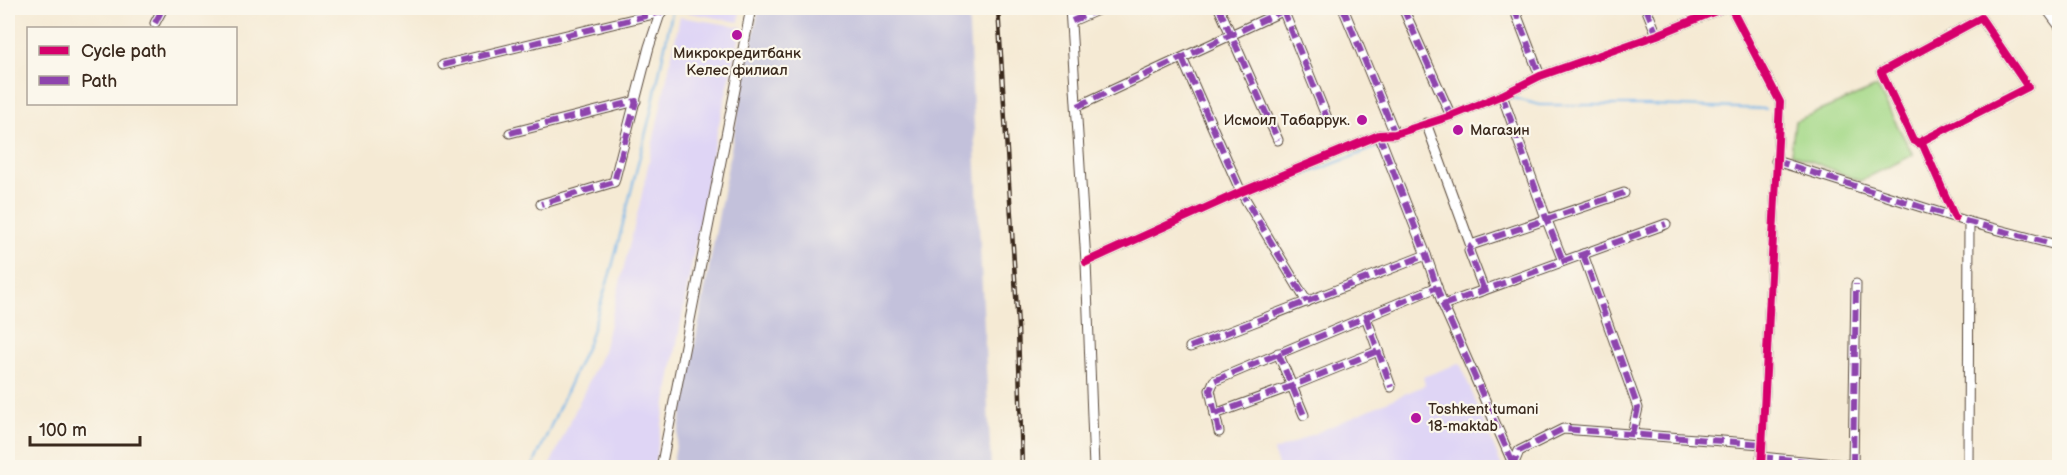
<svg xmlns="http://www.w3.org/2000/svg" width="2067" height="475" font-family="'Balsamiq Sans',sans-serif">
<style>
.built{fill:#dfd5f5}
.industrial{fill:#c3c1db}
.green{fill:#a6d989;stroke:#708254;stroke-width:1.5}
.lines{fill:none;stroke-linecap:round;stroke-linejoin:round}
.stream{stroke:#76b5ea;stroke-width:2}
.minor-casing{stroke:#574739;stroke-width:11}
.minor{stroke:#fff;stroke-width:9}
.rail-casing{stroke:#3b2a1e;stroke-width:4.5}
.rail{stroke:#fbf7ec;stroke-width:2;stroke-dasharray:7;stroke-linecap:butt}
.quiet{stroke:#8e44ad;stroke-width:6;stroke-dasharray:12 6;stroke-linecap:butt}
.cycleway-casing{stroke:#fbf7ec;stroke-width:11}
.cycleway{stroke:#d6006c;stroke-width:8}
.poi-dot{fill:#b5179e;stroke:#fbf7ec;stroke-width:2}
.labels{text-anchor:middle;stroke-width:4.5;stroke-linejoin:round;paint-order:stroke}
.poi-label{font-size:15px;fill:#3b2a1e;stroke:#fbf7ec;text-anchor:start}
</style>
<rect width="100%" height="100%" fill="#fbf7ec"/>
<filter id="ink" filterUnits="userSpaceOnUse"><feTurbulence type="fractalNoise" baseFrequency=".0167" numOctaves="2"/><feDisplacementMap in="SourceGraphic" scale="12" xChannelSelector="R" yChannelSelector="G"/><feConvolveMatrix kernelMatrix="1 2 1 2 8 2 1 2 1" color-interpolation-filters="sRGB"/></filter>
<filter id="wash" filterUnits="userSpaceOnUse"><feTurbulence type="fractalNoise" baseFrequency=".008" numOctaves="4" result="noise"/><feDisplacementMap in="SourceGraphic" scale="24" xChannelSelector="R" yChannelSelector="G"/><feGaussianBlur stdDeviation="1.35" result="paint"/><feColorMatrix in="noise" values="0 0 0 0 0 0 0 0 0 0 0 0 0 0 0 0 0 1.4 0 .05"/><feComposite in="paint" operator="in"/></filter>
<g filter="url(#wash)">
<rect width="100%" height="100%" fill="#f5ead4"/>
<g class="built">
<path d="M686,8H740L739,22L685,12Z"/>
<path d="M680,17L742,27L713,149L654,467H549L603,351L640,203Z"/>
<path d="M1460,363L1502,467H1279L1273,452L1425,385L1423,377Z"/>
</g>
<path class="industrial" d="M759,8H968L991,467H672L747,63Z"/>
<path class="green" d="M1877,87L1913,155L1860,181L1791,153L1795,121Z"/>
<g class="lines">
<g class="stream">
<path d="M1506,98L1509,97L1540,105H1649L1766,109"/>
<path d="M1385,144L1419,131"/>
<path d="M1264,190L1380,146"/>
<path d="M532,468L589,341L612,267L650,116L673,8"/>
</g>
</g>
</g>
<g filter="url(#ink)">
<g class="lines">
<defs>
<g id="minor">
<path d="M1070,8L1086,262L1094,468"/>
<path d="M1219,8L1278,140"/>
<path d="M1343,8L1395,134"/>
<path d="M1403,8L1451,116"/>
<path d="M1514,8L1540,76"/>
<path d="M1646,8L1657,35"/>
<path d="M1731,8L1780,102L1761,468"/>
<path d="M2046,8L2060,27"/>
<path d="M1283,10L1327,118"/>
<path d="M1072,21L1102,8"/>
<path d="M155,23L163,8"/>
<path d="M1182,58L1241,192L1307,302"/>
<path d="M443,65L662,12"/>
<path d="M1502,95L1546,218L1563,261"/>
<path d="M1078,106L1289,8"/>
<path d="M1426,123L1471,246"/>
<path d="M510,133L636,101"/>
<path d="M1379,135L1426,255L1443,305L1515,468"/>
<path d="M1918,143L2028,87L1981,18L1881,72L1913,140L1923,145L1955,218"/>
<path d="M1776,161L1969,222L2060,246"/>
<path d="M541,204L614,182L649,47L662,8"/>
<path d="M1583,254L1638,408L1632,434"/>
<path d="M1086,262L1241,192L1379,135L1395,134L1451,116L1502,95L1540,76L1657,35L1723,8"/>
<path d="M1484,290L1469,251L1471,246L1474,244L1624,193"/>
<path d="M1443,305L1666,224"/>
<path d="M1366,317L1391,387"/>
<path d="M1190,347L1426,255"/>
<path d="M1278,353L1304,415"/>
<path d="M1215,414L1292,386L1378,351"/>
<path d="M1219,432L1210,390L1214,381L1437,287"/>
<path d="M1761,457L1879,468"/>
<path d="M1853,465L1856,284"/>
<path d="M661,468L751,8"/>
<path d="M1512,468L1519,451L1563,429L1762,444"/>
<path d="M1968,468L1969,222"/>
</g>
</defs>
<use href="#minor" class="minor-casing"/>
<use href="#minor" class="minor"/>
<defs>
<path id="rail" d="M998,8L1018,327L1022,468"/>
</defs>
<use href="#rail" class="rail-casing"/>
<use href="#rail" class="rail"/>
<g class="quiet">
<path d="M1219,8L1278,140"/>
<path d="M1343,8L1395,134"/>
<path d="M1403,8L1451,116"/>
<path d="M1514,8L1540,76"/>
<path d="M1646,8L1657,35"/>
<path d="M1283,10L1327,118"/>
<path d="M1072,21L1102,8"/>
<path d="M155,23L163,8"/>
<path d="M1182,58L1241,192L1307,302"/>
<path d="M443,65L662,12"/>
<path d="M1502,95L1546,218L1563,261"/>
<path d="M1078,106L1289,8"/>
<path d="M510,133L636,101L614,182L541,204"/>
<path d="M1379,135L1426,255L1443,305L1515,468"/>
<path d="M1776,161L1969,222L2060,246"/>
<path d="M1583,254L1638,408L1632,434"/>
<path d="M1484,290L1469,251L1471,246L1474,244L1624,193"/>
<path d="M1443,305L1666,224"/>
<path d="M1366,317L1391,387"/>
<path d="M1190,347L1426,255"/>
<path d="M1278,353L1304,415"/>
<path d="M1215,414L1292,386L1378,351"/>
<path d="M1219,432L1210,390L1214,381L1437,287"/>
<path d="M1761,457L1879,468"/>
<path d="M1853,465L1856,284"/>
<path d="M1512,468L1519,451L1563,429L1762,444"/>
</g>
<defs>
<g id="cycleway">
<path d="M1731,8L1780,102L1761,468"/>
<path d="M1918,143L2028,87L1981,18L1881,72L1913,140L1923,145L1955,218"/>
<path d="M1086,262L1241,192L1379,135L1395,134L1451,116L1502,95L1540,76L1657,35L1723,8"/>
</g>
</defs>
<use href="#cycleway" class="cycleway-casing"/>
<use href="#cycleway" class="cycleway"/>
</g>
</g>
<g class="poi-dot">
<circle cx="737" cy="35" r="6"/>
<circle cx="1362" cy="120" r="6"/>
<circle cx="1458" cy="130" r="6"/>
<circle cx="1416" cy="418" r="6"/>
</g>
<g class="labels">
<g class="poi-label">
<text x="737" y="58" text-anchor="middle">Микрокредитбанк<tspan x="737" dy="17">Келес филиал</tspan></text>
<text x="1350" y="125" text-anchor="end">Исмоил Табаррук.</text>
<text x="1470" y="135">Магазин</text>
<text x="1428" y="414">Toshkent tumani<tspan x="1428" dy="17">18-maktab</tspan></text>
</g>
</g>
<rect width="2067" height="475" fill="none" stroke="#fbf7ec" stroke-width="30"/>
<rect x="27" y="27" width="210" height="78" fill="#fbf7ec" stroke="#aea59a" stroke-width="1.5"/>
<rect x="39" y="46" width="30" height="9" fill="#d6006c" stroke="#aea59a" stroke-width="1.5"/>
<text x="81" y="57" font-size="18" fill="#3b2a1e">Cycle path</text>
<rect x="39" y="76" width="30" height="9" fill="#8e44ad" stroke="#aea59a" stroke-width="1.5"/>
<text x="81" y="87" font-size="18" fill="#3b2a1e">Path</text>
<path d="M30 436v9h110v-9" fill="none" stroke="#3b2a1e" stroke-width="3"/>
<text x="39" y="436" font-size="18" fill="#3b2a1e" stroke="#fbf7ec" stroke-width="4.5" paint-order="stroke">100 m</text>
</svg>
